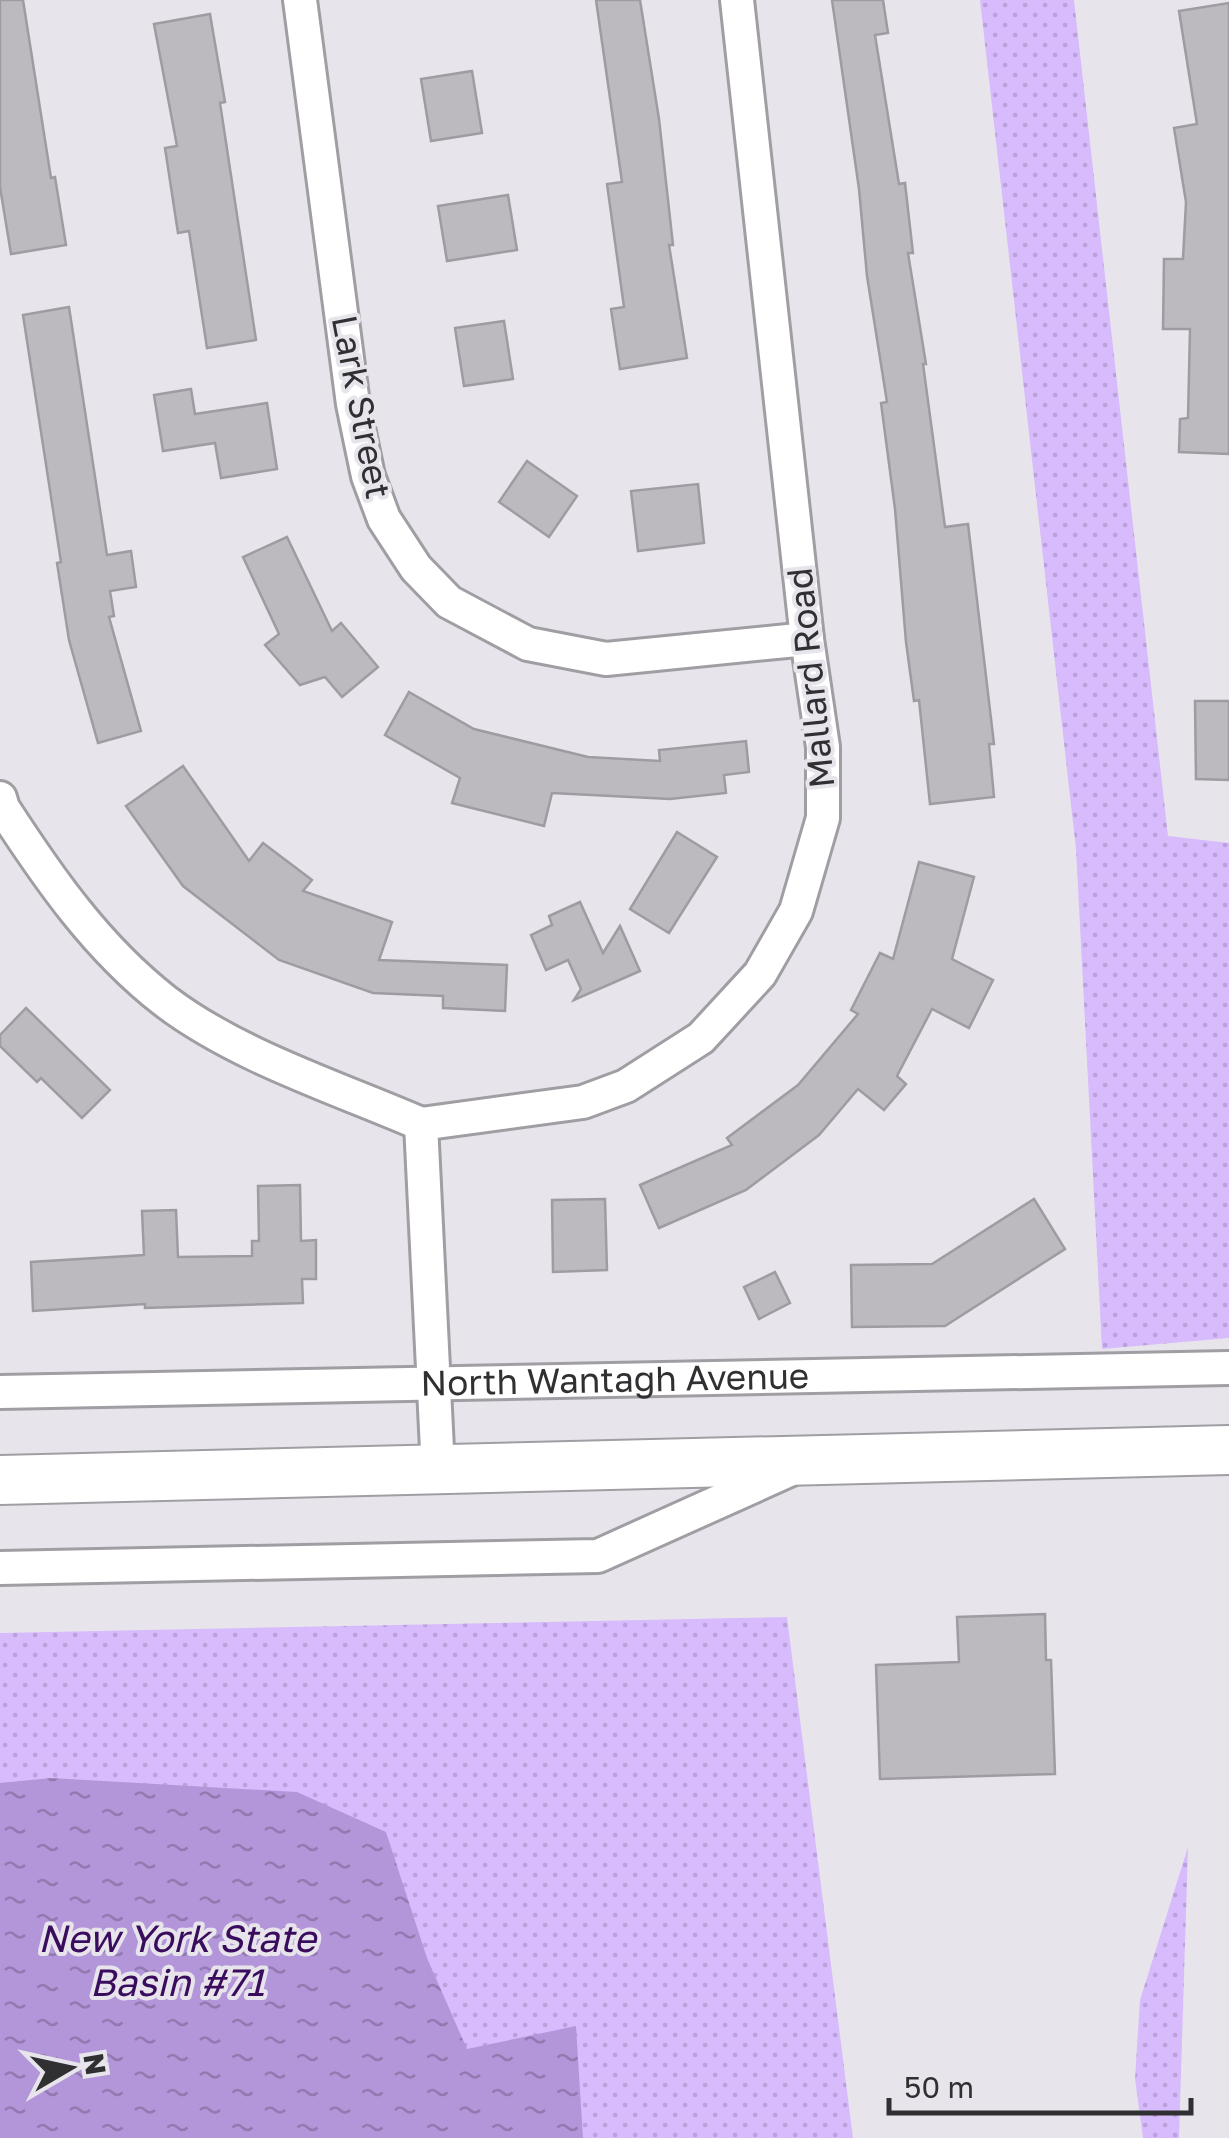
<svg xmlns="http://www.w3.org/2000/svg" width="1229" height="2138" font-family="'Golos Text',sans-serif">
<style>
.grass{fill:url(#grass-dots)}
.water{fill:url(#water-ripples)}
.building{fill:#bcbabf;stroke:#9e9ca2;stroke-width:2.5}
.lines{fill:none;stroke-linecap:round;stroke-linejoin:round}
.minor-casing{stroke:#a09ea3;stroke-width:38}
.secondary-casing{stroke:#a09ea3;stroke-width:52}
.minor{stroke:#fff;stroke-width:32}
.secondary{stroke:#fff;stroke-width:48}
.labels{text-anchor:middle;stroke-width:8;stroke-linejoin:round;paint-order:stroke}
.street-label{font-size:35px;fill:#302f32;stroke:#e7e5eb}
.water-label{font-size:38px;font-style:italic;fill:#3a0c5d;stroke:#e7e5eb}
</style>
<defs>
<pattern id="grass-dots" width="8" height="8" patternUnits="userSpaceOnUse" patternTransform="scale(2.5)"><rect width="8" height="8" fill="#d8bbfd"/><path d="M2 2h.1M6 6h.1" fill="none" stroke="#baa1d9" stroke-width="1.8" stroke-linecap="round"/></pattern>
<pattern id="water-ripples" width="26" height="14" patternUnits="userSpaceOnUse" patternTransform="scale(2.5)"><rect width="26" height="14" fill="#b395d9"/><path d="M2 4q2-2 4 0t4 0M15 11q2-2 4 0t4 0" fill="none" stroke="#927ab1"/></pattern>
</defs>
<rect width="100%" height="100%" fill="#e7e5eb"/>
<g class="grass">
<path d="M980,0H1074L1168,836L1229,843V1338L1102,1349L1076,849Z"/>
<path d="M787,1617L853,2138H0V1633Z"/>
<path d="M1188,1847L1179,2138H1143L1135,2079L1140,2000Z"/>
</g>
<path class="water" d="M51,1778L297,1792L386,1832L427,1958L467,2049L576,2026L583,2138H0V1783Z"/>
<g class="building">
<path d="M0,0H23L51,178L55,177L66,245L11,254L0,187Z"/>
<path d="M596,0H640L659,119L673,245H669L687,358L620,369L611,309L624,307L607,184L622,182Z"/>
<path d="M832,0H883L888,33L875,35L899,184L905,183L913,253H908L926,364H923L945,527L968,524L994,744H989L994,797L930,804L919,700L914,701L906,642L895,509L881,403L887,402L867,276L859,189Z"/>
<path d="M1229,3V454L1179,452L1180,419L1188,418L1190,329H1163L1164,259H1183L1186,202L1174,128L1197,124L1179,11Z"/>
<path d="M210,14L225,102L220,103L256,340L207,348L189,231L178,233L165,148L177,146L154,24Z"/>
<path d="M472,71L482,133L431,141L421,79Z"/>
<path d="M508,195L517,250L447,261L438,206Z"/>
<path d="M69,307L107,555L131,551L136,587L110,591L114,616L109,617L141,731L98,743L69,640L57,563L61,562L23,315Z"/>
<path d="M504,321L513,379L464,386L455,328Z"/>
<path d="M191,389L195,414L267,403L277,469L221,478L215,443L163,451L154,395Z"/>
<path d="M527,461L577,496L549,537L499,502Z"/>
<path d="M698,484L704,543L638,551L631,491Z"/>
<path d="M287,537L332,631L341,623L378,667L342,697L325,677L300,685L265,645L279,634L243,557Z"/>
<path d="M409,692L474,729L588,757L660,761L659,750L746,741L749,772L724,775L726,793L670,799L552,793L544,826L452,803L460,778L385,735Z"/>
<path d="M1195,701H1229V780L1196,779Z"/>
<path d="M183,766L249,861L263,843L312,880L303,891L392,922L379,960L507,965L505,1011L443,1008V996L373,993L279,960L183,886L126,806Z"/>
<path d="M677,832L717,857L669,933L630,909Z"/>
<path d="M919,862L974,877L952,959L993,980L969,1028L932,1009L897,1076L906,1084L884,1110L858,1089L819,1135L746,1190L659,1228L640,1185L732,1145L727,1138L798,1085L858,1014L851,1010L880,953L893,959Z"/>
<path d="M580,902L603,953L620,926L640,971L574,1000L581,989L568,960L546,970L531,935L552,925L549,916Z"/>
<path d="M26,1008L110,1090L82,1118L41,1078L37,1082L0,1046V1035Z"/>
<path d="M300,1185L301,1241L316,1240V1279H302L303,1303L145,1308V1304L33,1311L31,1262L144,1255L142,1211L176,1210L178,1257L252,1256V1241H259L258,1186Z"/>
<path d="M605,1199L607,1270L553,1272L552,1200Z"/>
<path d="M1034,1199L1065,1249L945,1326L852,1327L851,1265L932,1264Z"/>
<path d="M775,1272L790,1303L759,1319L744,1287Z"/>
<path d="M1045,1614L1046,1660H1051L1055,1774L880,1779L876,1665L959,1662L957,1617Z"/>
</g>
<g class="lines">
<defs>
<g id="minor">
<path d="M300,0L353,404L368,476L384,519L416,568L449,602L528,644L606,659L807,639"/>
<path d="M0,798L3,808C49,879 97,948 165,1001C237,1056 338,1088 421,1124"/>
<path d="M421,1124L583,1102L626,1086L701,1038L760,974L796,911L823,818V747L807,639L737,0"/>
<path d="M421,1124L438,1470"/>
<path id="s1" d="M0,1392L1229,1368"/>
<path d="M0,1568L598,1556L796,1467"/>
</g>
<path id="secondary" d="M0,1480L1229,1450"/>
</defs>
<use href="#minor" class="minor-casing"/>
<use href="#secondary" class="secondary-casing"/>
<use href="#minor" class="minor"/>
<use href="#secondary" class="secondary"/>
</g>
<g class="labels">
<g class="street-label">
<text transform="translate(361 407) rotate(79)" y="12">Lark Street</text>
<text transform="translate(811 678) rotate(-96)" y="12">Mallard Road</text>
<text dy="12" stroke="none"><textPath href="#s1" startOffset="615">North Wantagh Avenue</textPath></text>
</g>
<g class="water-label">
<text x="177" y="1952">New York State<tspan x="177" dy="44">Basin #71</tspan></text>
</g>
</g>
<g transform="translate(70 2068) rotate(81)" stroke="#e7e5eb" stroke-width="8" paint-order="stroke">
<path d="M0-8L18 38L0 25L-18 38Z" fill="#302f32"/>
<text y="-15" font-size="28" font-weight="bold" text-anchor="middle" fill="#302f32">N</text>
</g>
<path d="M889 2098v15h302v-15" fill="none" stroke="#302f32" stroke-width="5"/>
<text x="904" y="2098" font-size="30" fill="#302f32" stroke="#e7e5eb" stroke-width="8" paint-order="stroke">50 m</text>
</svg>
